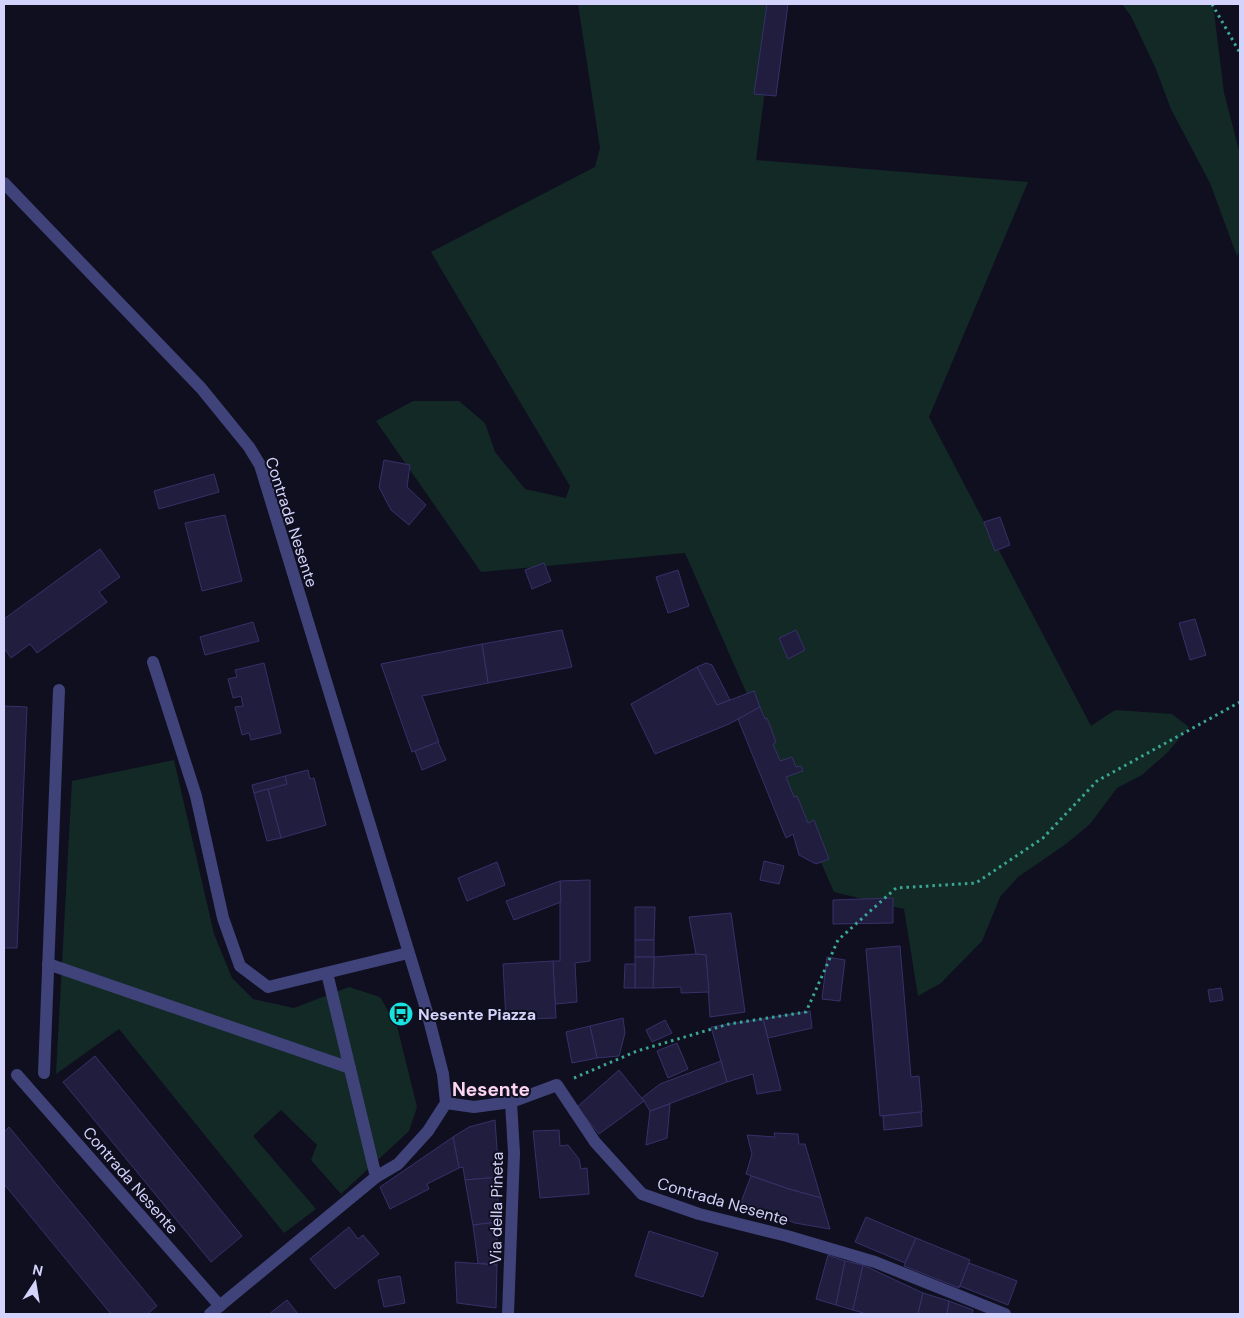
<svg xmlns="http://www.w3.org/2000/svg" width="1244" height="1318" font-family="'DM Sans',sans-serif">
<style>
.green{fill:#132926}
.building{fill:#201d3f;stroke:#363169}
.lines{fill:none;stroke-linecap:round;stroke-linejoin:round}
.path{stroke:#3aa794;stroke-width:3;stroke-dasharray:2.5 4;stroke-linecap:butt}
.minor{stroke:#3f437a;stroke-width:12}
.labels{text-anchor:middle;stroke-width:4;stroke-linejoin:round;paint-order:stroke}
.street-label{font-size:16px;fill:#d3d3fb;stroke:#100f20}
.poi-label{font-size:16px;font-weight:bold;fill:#d3d3fb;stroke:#100f20;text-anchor:start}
.quarter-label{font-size:19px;font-weight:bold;fill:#fbd4f1;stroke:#100f20}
</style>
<rect width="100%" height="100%" fill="#100f20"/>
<g class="green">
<path d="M578,4H776L756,160L1028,182L929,417L1091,726L1115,710L1172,714L1189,727L1168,752L1142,775L1117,788L1090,824L1066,844L1018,877L1000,897L982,941L941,983L918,996L904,909L834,892L685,553L481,572L376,421L413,401H459L485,423L495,452L525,489L566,498L570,486L431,252L595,167L600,148Z"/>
<path d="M1122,4H1213L1224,93L1240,154V250L1237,256L1210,183L1171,109L1156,69L1131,16Z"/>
<path d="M174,760L214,934L232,978L253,999L294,1008L349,987L380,997L397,1026L417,1107L409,1131L341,1194L311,1160L317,1145L281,1110L253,1136L316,1209L284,1233L119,1029L56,1074L72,781Z"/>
</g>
<g class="building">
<path d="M767,4H788L776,96L754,94Z"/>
<path d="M384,460L410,465L407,487L426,505L409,525L391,510L379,487Z"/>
<path d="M214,474L219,492L159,509L154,491Z"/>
<path d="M225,515L242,581L202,591L185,523Z"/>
<path d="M1000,517L1010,545L995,551L984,522Z"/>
<path d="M100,549L120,577L99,592L107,602L37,653L30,644L11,658L4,648V619Z"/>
<path d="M544,563L551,581L532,589L525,570Z"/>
<path d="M678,570L689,606L668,613L656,577Z"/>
<path d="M1195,619L1206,655L1190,660L1179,623Z"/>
<path d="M253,622L259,641L205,655L200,637Z"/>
<path d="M562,630L572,667L488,683L482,644Z"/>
<path d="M796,630L805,650L788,659L779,638Z"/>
<path d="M482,644L488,683L422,696L439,742L412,752L381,664Z"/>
<path d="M264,663L281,733L251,740L249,733L242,735L235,707L243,706L241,696L233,698L228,679L237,677L235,670Z"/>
<path d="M706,663L712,665L730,700L717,705L697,667Z"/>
<path d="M697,667L717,705L754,691L760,707L729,724L655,754L631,704Z"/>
<path d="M4,706L27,707L17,948H4Z"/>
<path d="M760,707L765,719L767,718L776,742L773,744L780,761L792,757L796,767L801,766L803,771L786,777L794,797L797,796L808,823L814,820L829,859L816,864L799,855L793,834L786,838L738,719Z"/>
<path d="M438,742L446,760L422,770L415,751Z"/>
<path d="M308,770L310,779L314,778L326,825L281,838L268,789L287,784L285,776Z"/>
<path d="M285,776L287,784L254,793L252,785Z"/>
<path d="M268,789L281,838L267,841L254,793Z"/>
<path d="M764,861L784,866L779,884L760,880Z"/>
<path d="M497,862L505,885L467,901L458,878Z"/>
<path d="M590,880V961L575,963L577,1002L555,1004L553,961H560V881Z"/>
<path d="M560,881L561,902L514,920L506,901Z"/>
<path d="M893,898V923L833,924V900Z"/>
<path d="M635,907H655L654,940H635Z"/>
<path d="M731,913L745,1012L710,1017L706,955L696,954L689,917Z"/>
<rect x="635" y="940" width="19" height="17"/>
<path d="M900,946L911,1077L919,1076L922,1112L880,1116L866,949Z"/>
<path d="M696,954L706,955L709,992L681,993V987L653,988L654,957Z"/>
<path d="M635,957H654L653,988H635Z"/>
<path d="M827,957L845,960L840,1001L822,999Z"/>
<path d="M553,961L556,1018L506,1020L503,964Z"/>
<path d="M625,964H635V988H624Z"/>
<path d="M1221,988L1223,1000L1210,1002L1208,990Z"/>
<path d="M810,1011L812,1028L768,1038L763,1019Z"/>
<path d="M623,1018L625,1033L619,1056L597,1058L590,1026Z"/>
<path d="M763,1019L781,1090L757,1094L753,1074L727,1082L711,1027Z"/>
<path d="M665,1020L672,1033L652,1042L646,1030Z"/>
<path d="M590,1026L597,1058L572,1063L566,1032Z"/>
<path d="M677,1043L688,1069L668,1078L657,1051Z"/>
<path d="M95,1056L242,1236L211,1262L63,1082Z"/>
<path d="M721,1061L727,1082L650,1111L642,1098L660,1084Z"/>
<path d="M619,1070L644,1101L599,1134L577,1107Z"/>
<path d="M670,1104L667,1138L646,1145L650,1111Z"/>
<path d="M921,1112L922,1126L884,1130L883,1116Z"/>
<path d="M495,1120L499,1177L465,1180L463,1167L459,1168L453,1137L469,1127Z"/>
<path d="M9,1127L157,1306L147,1314H111L4,1184V1132Z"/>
<path d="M559,1130L560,1146L568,1145L579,1159L581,1169L587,1168L589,1194L540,1198L533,1131Z"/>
<path d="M774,1133L798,1134L799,1144H805L821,1198L789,1189L746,1174L752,1154L747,1135L775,1137Z"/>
<path d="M453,1137L459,1168L427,1184L429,1189L390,1209L380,1187Z"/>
<path d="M751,1176L789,1189L821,1198L830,1229L795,1223L741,1202Z"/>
<path d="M499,1177L497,1222L473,1225L465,1180Z"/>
<path d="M866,1217L916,1238L905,1263L855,1242Z"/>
<path d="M497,1222V1265L478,1263L473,1225Z"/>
<path d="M349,1227L358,1239L363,1235L379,1254L335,1289L310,1259Z"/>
<path d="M649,1231L718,1253L703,1297L635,1276Z"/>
<path d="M916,1238L970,1260L959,1288L904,1266Z"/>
<path d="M828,1255L845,1261L836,1305L816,1299Z"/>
<path d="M845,1261L863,1265L853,1310L836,1305Z"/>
<path d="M455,1262L497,1265L496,1308L457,1303Z"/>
<path d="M969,1263L1017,1281L1008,1305L960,1286Z"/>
<path d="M863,1265L923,1293L918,1314H867L853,1310Z"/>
<path d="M400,1276L405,1303L384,1307L378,1280Z"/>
<path d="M923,1293L949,1301L947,1314H918Z"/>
<path d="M287,1300L298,1314H269Z"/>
<path d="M949,1301L973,1310L972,1314H947Z"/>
</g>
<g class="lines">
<g class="path">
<path d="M1212,4L1240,53"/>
<path d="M574,1078L637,1051L729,1024L806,1012L838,940L896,888L976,883L1043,838L1097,781L1240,702"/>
</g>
<g class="minor">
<path d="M4,183L201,388L249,447L260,465L427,1012L443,1074L446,1103L428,1131L398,1164L376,1177L210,1314"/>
<path d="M153,662L196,796L223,918L240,966L268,987L408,953"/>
<path d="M48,964L350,1068"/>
<path d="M327,973L376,1177"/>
<path d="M44,1073L59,690"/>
<path d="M17,1075L220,1306"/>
<path d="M446,1103L474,1107L511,1102L557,1085L595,1142L642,1194L699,1214L787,1236L875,1262L1005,1314"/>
<path d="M508,1314L514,1153L511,1102"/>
</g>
</g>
<defs>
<symbol id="bus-disc" viewBox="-11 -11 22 22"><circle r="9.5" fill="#17e2e0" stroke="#100f20"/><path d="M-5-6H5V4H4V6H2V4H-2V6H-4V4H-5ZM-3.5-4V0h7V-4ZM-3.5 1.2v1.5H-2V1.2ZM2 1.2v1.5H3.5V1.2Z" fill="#111"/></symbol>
</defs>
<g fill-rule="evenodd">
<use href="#bus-disc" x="387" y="1000" width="28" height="28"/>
</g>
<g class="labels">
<g class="street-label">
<text transform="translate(292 522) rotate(72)" y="6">Contrada Nesente</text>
<text transform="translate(131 1180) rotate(49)" y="6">Contrada Nesente</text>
<text transform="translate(723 1201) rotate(16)" y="6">Contrada Nesente</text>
<text transform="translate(496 1208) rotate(-89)" y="6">Via della Pineta</text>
</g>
<g class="poi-label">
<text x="418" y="1020">Nesente Piazza</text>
</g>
<g class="quarter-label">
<text x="491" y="1096">Nesente</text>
</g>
</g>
<rect width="1244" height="1318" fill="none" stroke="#d3d3fb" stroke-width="10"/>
<g transform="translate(35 1283) rotate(12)" stroke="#100f20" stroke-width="4" paint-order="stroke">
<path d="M0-4L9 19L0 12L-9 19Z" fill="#d3d3fb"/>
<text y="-8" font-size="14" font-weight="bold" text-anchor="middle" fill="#d3d3fb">N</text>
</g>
</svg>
